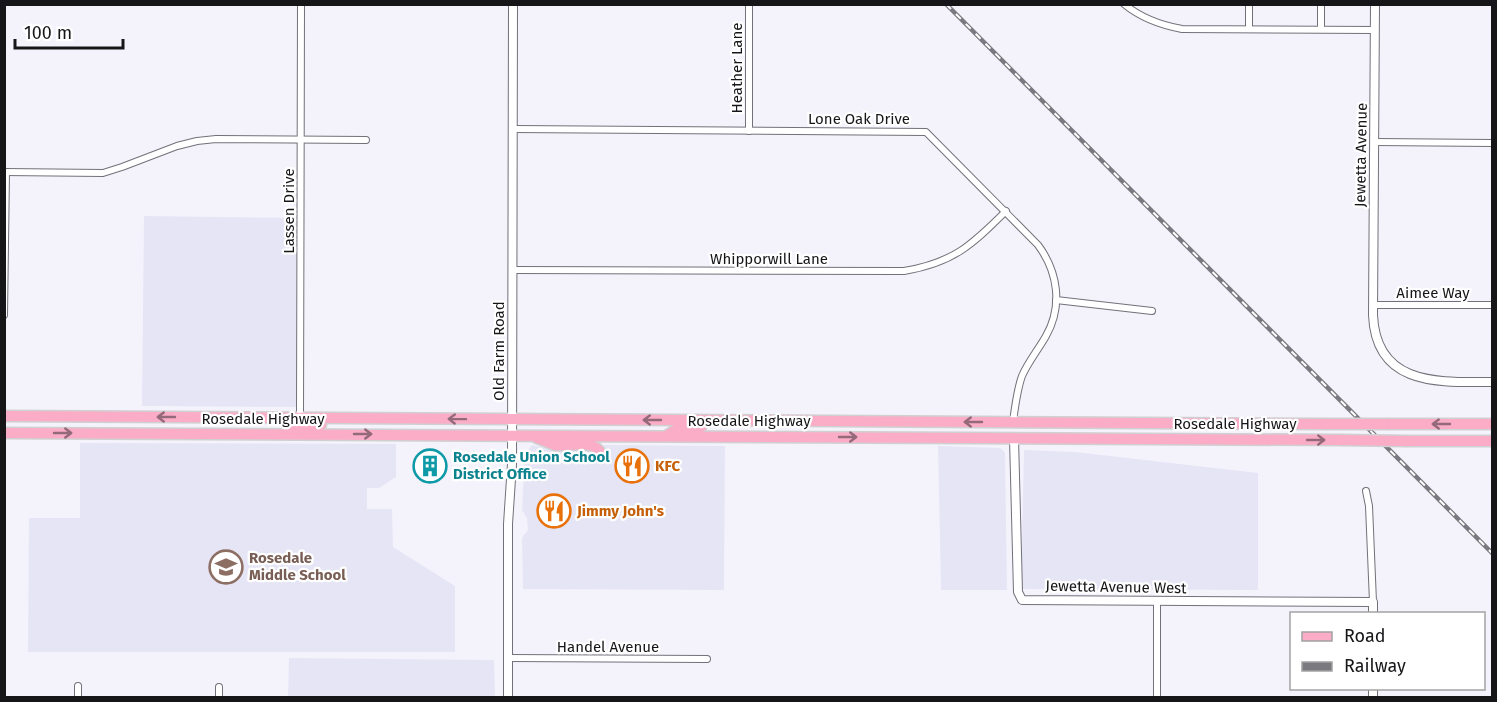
<svg xmlns="http://www.w3.org/2000/svg" width="1497" height="702" font-family="'Fira Sans',sans-serif">
<style>
.built{fill:#e6e5f5}
.lines{fill:none;stroke-linecap:round;stroke-linejoin:round}
.minor-casing{stroke:#717179;stroke-width:8}
.tertiary-casing{stroke:#717179;stroke-width:10}
.primary-casing{stroke:#d0d0d1;stroke-width:13}
.minor{stroke:#fff;stroke-width:6}
.tertiary{stroke:#fff;stroke-width:8}
.primary{stroke:#fbadc7;stroke-width:10}
.rail-casing{stroke:#7a797f;stroke-width:4.5}
.rail{stroke:#fff;stroke-width:2;stroke-dasharray:7;stroke-linecap:butt}
.primary-bridge-casing{stroke:#d0d0d1;stroke-width:13;stroke-linecap:butt}
.primary-bridge{stroke:#fbadc7;stroke-width:10}
.oneway{stroke:#946979}
.labels{text-anchor:middle;stroke-width:4.5;stroke-linejoin:round;paint-order:stroke}
.street-label{font-size:15px;fill:#161619;stroke:#fff}
.culture-label{font-size:15px;font-weight:bold;fill:#0d838f;stroke:#fff;text-anchor:start}
.food-label{font-size:15px;font-weight:bold;fill:#c56008;stroke:#fff;text-anchor:start}
.education-label{font-size:15px;font-weight:bold;fill:#785e54;stroke:#fff;text-anchor:start}
</style>
<rect width="100%" height="100%" fill="#f4f3fc"/>
<g class="built">
<path d="M144,216L300,218L299,407L142,406Z"/>
<path d="M80,443L396,444V477L379,488H367V509H392L393,547L455,586V652H28L29,518H80Z"/>
<path d="M532,445L556,450H589L605,445L725,446L724,590L523,589L522,538L528,530L527,518L522,510L525,454Z"/>
<path d="M938,446L999,448L1002,449L1005,453L1007,590H941Z"/>
<path d="M1024,450L1075,452L1258,473V590L1021,589Z"/>
<path d="M289,658L494,660L495,697H288Z"/>
</g>
<g class="lines">
<defs>
<g id="minor">
<path d="M1124,4C1141,18 1160,25 1182,29L1375,30"/>
<path d="M1249,29V4"/>
<path d="M1321,29V4"/>
<path d="M513,129L926,132L1038,245C1058,272 1063,306 1046,336C1038,350 1028,362 1022,376C1017,390 1015,407 1013,422"/>
<path d="M749,131V4"/>
<path d="M1375,142L1492,143"/>
<path d="M4,172L103,173L122,167L177,146L197,141L216,139L366,140"/>
<path d="M513,270L904,271C953,263 972,245 1006,211"/>
<path d="M1056,300L1152,311"/>
<path d="M1373,305H1492"/>
<path d="M4,315L6,172"/>
<path d="M300,418L301,4"/>
<path d="M1366,491L1369,506L1373,602"/>
<path d="M508,658L707,659"/>
<path d="M78,698V686"/>
<path d="M219,698V687"/>
<path d="M1157,698V601"/>
</g>
<g id="tertiary">
<path d="M1375,4L1373,315C1376,387 1440,382 1492,382"/>
<path d="M1014,438L1018,592L1022,600L1373,602V614"/>
<path d="M508,698V524L512,464L513,4"/>
<path d="M1373,698V688"/>
</g>
<g id="primary">
<path d="M4,416L1325,424"/>
<path d="M1389,424H1492"/>
<path d="M4,433L1342,440"/>
<path d="M290,434C299,424 309,425 321,425"/>
<path d="M668,435L677,429L701,427"/>
<path d="M537,438C543,440 549,443 555,445C570,447 594,438 601,454"/>
<path d="M1407,441H1492"/>
</g>
</defs>
<use href="#minor" class="minor-casing"/>
<use href="#tertiary" class="tertiary-casing"/>
<use href="#primary" class="primary-casing"/>
<use href="#minor" class="minor"/>
<use href="#tertiary" class="tertiary"/>
<use href="#primary" class="primary"/>
<defs>
<path id="rail" d="M946,4L1492,553"/>
</defs>
<use href="#rail" class="rail-casing"/>
<use href="#rail" class="rail"/>
<defs>
<g id="primary-bridge">
<path d="M1325,424H1389"/>
<path d="M1342,440L1407,441"/>
</g>
</defs>
<use href="#primary-bridge" class="primary-bridge-casing"/>
<use href="#primary-bridge" class="primary-bridge"/>
</g>
<defs><path id="oneway-shaft" d="M-6 0H5M1.5-3L5.5 0L1.5 3" fill="none" stroke-width="1.6" stroke-linecap="round" stroke-linejoin="round" transform="scale(1.5)"/></defs>
<g class="oneway">
<use href="#oneway-shaft" transform="translate(166 417) rotate(-180)"/>
<use href="#oneway-shaft" transform="translate(457 419) rotate(-179)"/>
<use href="#oneway-shaft" transform="translate(652 420) rotate(-180)"/>
<use href="#oneway-shaft" transform="translate(973 422) rotate(-180)"/>
<use href="#oneway-shaft" transform="translate(1441 424) rotate(-180)"/>
<use href="#oneway-shaft" transform="translate(63 433)"/>
<use href="#oneway-shaft" transform="translate(363 434)"/>
<use href="#oneway-shaft" transform="translate(848 437)"/>
<use href="#oneway-shaft" transform="translate(1316 440)"/>
</g>
<defs>
<symbol id="building-ring" viewBox="-11 -11 22 22"><circle r="9.5" fill="#fff" stroke="#0f9aa8" stroke-width="1.5"/><path d="M-4-6H4V6H1V3H-1V6H-4ZM-2.5-4.3h1.7v1.8h-1.7ZM.8-4.3h1.7v1.8H.8ZM-2.5-1h1.7V.8h-1.7ZM.8-1h1.7V.8H.8Z" fill="#0f9aa8"/></symbol>
<symbol id="restaurant-ring" viewBox="-11 -11 22 22"><circle r="9.5" fill="#fff" stroke="#e8710a" stroke-width="1.5"/><path d="M-5-6h1v4h1v-4h1v4h1v-4h1v5L-1.5 .5V6h-2V.5L-5-1ZM5-6V6H3V1.5H1.5Q1.5-4 5-6Z" fill="#e8710a"/></symbol>
<symbol id="school-ring" viewBox="-11 -11 22 22"><circle r="9.5" fill="#fff" stroke="#8d6e63" stroke-width="1.5"/><path d="M0-5L7-2L0 1L-7-2ZM-4 1L0 2.5L4 1V4Q0 6-4 4Z" fill="#8d6e63"/></symbol>
</defs>
<g fill-rule="evenodd">
<use href="#building-ring" x="411" y="447" width="38" height="38"/>
<use href="#restaurant-ring" x="613" y="447" width="38" height="38"/>
<use href="#restaurant-ring" x="535" y="492" width="38" height="38"/>
<use href="#school-ring" x="207" y="548" width="38" height="38"/>
</g>
<g class="labels">
<g class="street-label">
<text transform="translate(737 68) rotate(-90)" y="5">Heather Lane</text>
<text x="859" y="124">Lone Oak Drive</text>
<text transform="translate(1361 155) rotate(-89)" y="5">Jewetta Avenue</text>
<text transform="translate(289 211) rotate(-90)" y="5">Lassen Drive</text>
<text x="769" y="264">Whipporwill Lane</text>
<text x="1433" y="298">Aimee Way</text>
<text transform="translate(499 351) rotate(-90)" y="5">Old Farm Road</text>
<text x="263" y="424">Rosedale Highway</text>
<text x="749" y="426">Rosedale Highway</text>
<text x="1235" y="429">Rosedale Highway</text>
<text transform="translate(1116 587) rotate(1)" y="5">Jewetta Avenue West</text>
<text x="608" y="652">Handel Avenue</text>
</g>
<g class="culture-label">
<text x="453" y="462">Rosedale Union School<tspan x="453" dy="17">District Office</tspan></text>
</g>
<g class="food-label">
<text x="655" y="471">KFC</text>
<text x="577" y="516">Jimmy John's</text>
</g>
<g class="education-label">
<text x="249" y="563">Rosedale<tspan x="249" dy="17">Middle School</tspan></text>
</g>
</g>
<rect width="1497" height="702" fill="none" stroke="#161619" stroke-width="12"/>
<rect x="1290" y="612" width="195" height="78" fill="#ffffff" stroke="#a2a2a3" stroke-width="1.5"/>
<rect x="1302" y="632" width="30" height="9" fill="#fbadc7" stroke="#a2a2a3" stroke-width="1.5"/>
<text x="1344" y="642" font-size="18" fill="#161619">Road</text>
<rect x="1302" y="662" width="30" height="9" fill="#7a797f" stroke="#a2a2a3" stroke-width="1.5"/>
<text x="1344" y="672" font-size="18" fill="#161619">Railway</text>
<path d="M15 39v9h108v-9" fill="none" stroke="#161619" stroke-width="3"/>
<text x="24" y="39" font-size="18" fill="#161619" stroke="#ffffff" stroke-width="4.5" paint-order="stroke">100 m</text>
</svg>
